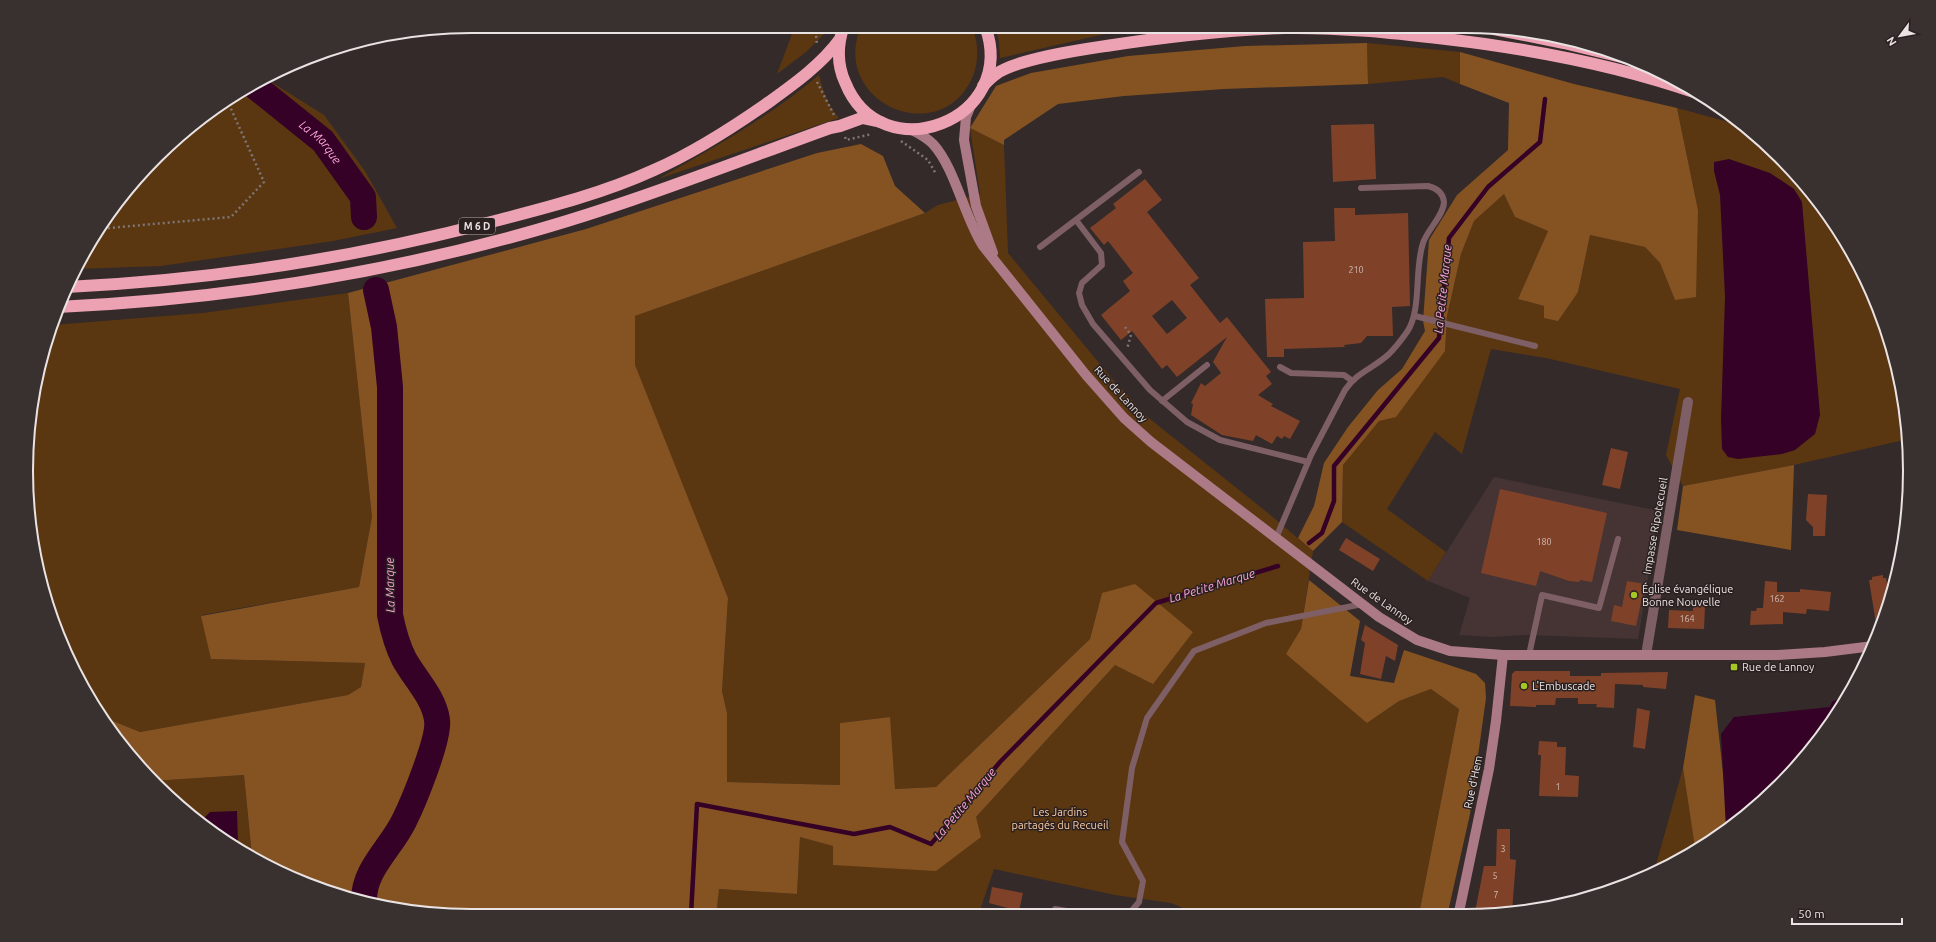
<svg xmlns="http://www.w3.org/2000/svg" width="1936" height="942" font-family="Ubuntu,sans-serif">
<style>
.built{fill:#453433}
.green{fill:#5b3711}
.forest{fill:#855322}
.water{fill:#350126}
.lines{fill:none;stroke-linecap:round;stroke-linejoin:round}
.stream{stroke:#350126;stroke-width:4.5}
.river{stroke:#350126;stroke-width:26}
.building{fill:#7f4229;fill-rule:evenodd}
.path{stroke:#7e7575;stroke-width:2.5;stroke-dasharray:2 3;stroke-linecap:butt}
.lane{stroke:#7e5f66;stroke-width:6}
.street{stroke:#7e5f66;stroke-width:10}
.secondary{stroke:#ab7a86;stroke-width:10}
.highway{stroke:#eda2b4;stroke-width:12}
.poi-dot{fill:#a5c822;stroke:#2a2020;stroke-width:1.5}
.labels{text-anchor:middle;stroke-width:3;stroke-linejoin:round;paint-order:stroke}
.number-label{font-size:9px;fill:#cfbbb4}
.shield{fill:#2a2020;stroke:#b0a8a8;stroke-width:1}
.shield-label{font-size:10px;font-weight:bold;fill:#eae3e3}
.street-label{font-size:11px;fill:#eae3e3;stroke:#2a2020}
.poi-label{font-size:11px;fill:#eae3e3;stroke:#2a2020;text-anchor:start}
.park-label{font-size:11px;fill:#f9cba4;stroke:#2a2020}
.water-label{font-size:12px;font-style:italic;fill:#fda5d9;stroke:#2a2020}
.rim{fill:none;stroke:#eae3e3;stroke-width:2}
</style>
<rect width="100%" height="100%" fill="#342a29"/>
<path class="built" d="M1494,477L1659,511L1638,639L1527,635L1492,637L1459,635L1470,598L1428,581Z"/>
<g class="green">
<path d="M795,26H832L806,52L777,74Z"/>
<path d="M861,26H971C979,41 979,60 973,76C941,151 829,103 861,26Z"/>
<path d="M995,26H1159L1118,31L1000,58L999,42Z"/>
<path d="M1367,43L1460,52V84L1443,77L1368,84Z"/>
<path d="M819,75C823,91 827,104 839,118L658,179C715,147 769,117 819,75Z"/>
<path d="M265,78L324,115L365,171L397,228L333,241L161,266L77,269C85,254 92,237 101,223C138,169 205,105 265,78Z"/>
<path d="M1677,108L1725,121L1746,129L1780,157L1835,224L1876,301L1901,384L1904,440L1794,465L1683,486L1666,455L1680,389L1546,358L1491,349L1462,454L1435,432L1387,509L1446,552L1428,581L1342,522L1343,465L1379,420L1445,351L1447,316L1461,254L1474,221L1504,194L1515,217L1548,231L1518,299L1544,306L1578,292L1590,235L1645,247L1660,263L1675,300L1698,210Z"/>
<path d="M970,128L1004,145L1008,253L1114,381L1145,415L1268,513L1313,551L1301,629L1367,723L1399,701L1431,689L1459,709L1420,909L1416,913H1195L1171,903L1115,895L994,869L981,907L983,914L716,915L718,889L797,894L800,837L834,846L833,865L976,817L1115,665L1193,632L1168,612L1102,593L1090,639L936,787L895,789L889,717L840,723V785L727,782V713L722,691L728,598L634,365L635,316L925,213L938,205L980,194Z"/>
<path d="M348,293L372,517L359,587L202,615L211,659L365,663L361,687L348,695L140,732L103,717L72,668L50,614L30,529L26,471L35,384L53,325L203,313Z"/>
<path d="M1683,768L1695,848L1654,872Z"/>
<path d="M244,775L252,856L224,841L152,781Z"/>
</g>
<g class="forest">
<path d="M1367,43L1368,84L1224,89L1124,96L1058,104L1004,140V145L970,128L996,86L1031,73L1128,56L1245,46Z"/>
<path d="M1460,52L1574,84L1677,108L1698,210L1696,297L1675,300L1660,263L1645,247L1590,235L1578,292L1558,321L1544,318V306L1518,299L1548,231L1515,217L1504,194L1474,221L1461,254L1447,316L1445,351L1396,417L1379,421L1343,465L1342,522L1313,551L1298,538L1314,506L1324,463L1348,427L1378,390L1402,369L1425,331L1423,321L1429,240L1457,195L1508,150L1509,103L1460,84Z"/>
<path d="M861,144L883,156L895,186L925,213L635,316V365L728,598L722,691L727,713V782L840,785V723L890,717L895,789L936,787L1090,639L1102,593L1135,584L1193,632L1153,684L1115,665L976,817L981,837L936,871L833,865V846L800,837L797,894L719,889L716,915L471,916L384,907L300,882L252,856L244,775L152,781L118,742L103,717L140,732L348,695L361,687L365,663L211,659L201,616L359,587L372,517L348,293L586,229L817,153Z"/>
<path d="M1794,465L1791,550L1677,530L1683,486Z"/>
<path d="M1309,580L1360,621L1350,676L1394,683L1404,650L1476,674L1485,683L1486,698L1470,814L1448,912L1416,913L1420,909L1459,709L1431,689L1399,701L1367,723L1286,654L1301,629Z"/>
<path d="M1695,695L1715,700L1729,828L1695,848L1683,768Z"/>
</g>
<g class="water">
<path d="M1729,159L1770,173L1794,189L1802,202L1820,415L1815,434L1795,450L1782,454L1738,459L1728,457L1722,449L1721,419L1725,297L1720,195L1714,171V162Z"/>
<path d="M1836,700L1841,702L1818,742L1736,824L1726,829L1721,734L1734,717L1830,707L1832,702Z"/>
<path d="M237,811L238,843L240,850L224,841L200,822L210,812Z"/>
</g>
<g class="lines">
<g class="stream">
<path d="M1309,543L1322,533L1334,501V466L1439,338L1449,238L1488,187L1540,142L1545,99"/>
<path d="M691,915L697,804L854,834L890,827L931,844L1000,762L1156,603L1278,566"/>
</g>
<g class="river">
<path id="s1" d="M252,84L323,141L363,197L364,217"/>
<path d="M364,901C363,870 391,848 404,821C413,803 440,738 437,720C434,697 415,679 404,659C397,645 393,630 390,615V387L384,327L376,290"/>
</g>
</g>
<g class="building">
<path d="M1374,124L1376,179L1333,182L1331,125Z"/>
<path d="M1145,179L1162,200L1147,212L1199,278L1190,285L1220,323L1227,317L1271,372L1266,376L1272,384L1258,395L1273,404L1271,406L1300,421L1290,439L1284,436L1282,439L1277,436L1272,444L1256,435L1253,441L1222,435L1191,415L1193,404L1191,403L1201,383L1205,386L1221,373L1213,362L1227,337L1177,377L1167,365L1162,369L1132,331L1121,340L1101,315L1130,291L1123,281L1133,273L1108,241L1104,245L1090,228L1116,208L1113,204ZM1172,300L1187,318L1167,334L1152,316Z"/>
<path d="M1334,208H1355V215L1408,213L1410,306L1392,307L1393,336H1367L1361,343L1344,345L1345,347L1284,349V357H1267L1265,299L1304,298L1303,242L1335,241Z"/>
<path d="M1611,448L1628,452L1620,489L1602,485Z"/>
<path d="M1500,489L1607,513L1592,582L1580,580L1579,582L1569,581L1540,571L1536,586L1481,573Z"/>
<path d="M1808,494L1827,495L1825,536H1813V527L1806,520Z"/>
<path d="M1346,538L1380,559L1373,571L1339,550Z"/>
<path d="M1883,575V578H1886L1888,590H1892L1878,636L1869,580H1872V577Z"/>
<path d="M1627,581L1645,584L1636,626L1611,621L1614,605L1622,607Z"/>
<path d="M1765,581L1777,582V592H1800V589L1831,592L1829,611L1807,609L1806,614L1783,612V624L1750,625L1751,611H1756L1757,608H1763Z"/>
<path d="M1693,605L1705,606L1704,629L1668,628L1669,610L1693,611Z"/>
<path d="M1365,625L1398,645L1395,661L1386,656L1381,679L1360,674L1365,643L1361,640Z"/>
<path d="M1515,671H1570V676H1601V673L1668,672L1666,689L1643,687V685L1615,684L1614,708L1596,707L1597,704H1578V698H1556L1555,705H1536V707L1510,706L1512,674Z"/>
<path d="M1637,708L1650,711L1645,749L1633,747Z"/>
<path d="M1539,741L1557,742V747H1566L1565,775L1579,776L1578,797L1539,796L1541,755H1538Z"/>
<path d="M1497,829H1510V859L1516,860L1512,912H1475L1484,866H1496Z"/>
<path d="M992,887L1023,893L1019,911L989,903Z"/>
</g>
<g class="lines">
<g class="path">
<path d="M815,26L817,45"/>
<path d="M817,82L834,115"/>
<path d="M845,137L846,140L872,134"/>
<path d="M901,141L928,160L936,174"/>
<path d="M98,229L231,217L264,182L227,100"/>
<path d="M1125,327L1131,335L1127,349"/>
</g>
<g class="lane">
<path d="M1076,220L1101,253L1102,265L1082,283L1079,293L1082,305L1093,324L1150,390L1187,422L1220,440L1308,462"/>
<path d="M1040,247L1139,172"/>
<path d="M1415,316L1535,346"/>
<path d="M1280,367L1291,373L1344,375L1351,380"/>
<path d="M1162,401L1207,365"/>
<path d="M1276,538L1311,455L1345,390C1357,372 1374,368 1389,354C1395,348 1402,339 1407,332C1422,310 1414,270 1423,243C1427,230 1444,215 1444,202C1443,192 1436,188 1428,186L1361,188"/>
<path d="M1529,655L1542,595L1599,608L1618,539"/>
<path d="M1055,909L1084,914"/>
<path d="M1129,914L1139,902L1143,881L1122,842L1132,768L1147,718L1194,651L1266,623L1363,604"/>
</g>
<path class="street" d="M1646,655L1688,402"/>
<g class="secondary">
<path d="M971,105L966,117L964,140L976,206L993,253"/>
<path d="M912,130C920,134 927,138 933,144C955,168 964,216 983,246L1086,375L1124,418L1151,442L1323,574L1379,617L1417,640L1450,651L1503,655H1778L1825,652L1873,646"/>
<path d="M1459,912L1489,769L1496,721L1503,655"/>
</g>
<g class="highway">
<path d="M844,26C837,44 837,65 845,82C881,173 1020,120 985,26"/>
<path d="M1494,29L1564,43L1638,61"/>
<path d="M983,86C987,82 991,77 996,74C1017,59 1079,50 1106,46C1165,37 1225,30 1285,28C1339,27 1393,33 1446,39C1532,49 1616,65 1697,93"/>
<path d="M67,287C212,280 355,258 495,221C549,207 604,193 654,170C695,152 732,128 769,102C794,84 822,64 840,39"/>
<path d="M58,307C209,300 358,278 504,239C615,210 722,167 830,128L840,126L862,118L881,122"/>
</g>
</g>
<g class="poi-dot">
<circle cx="1634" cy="595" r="4"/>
<rect x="1730" y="663" width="8" height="8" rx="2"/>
<circle cx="1524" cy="686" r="4"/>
</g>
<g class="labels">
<g class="number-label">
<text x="1356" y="273">210</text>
<text x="1544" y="545">180</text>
<text x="1777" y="602">162</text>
<text x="1687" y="622">164</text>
<text x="1558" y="790">1</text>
<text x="1503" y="852">3</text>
<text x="1495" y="879">5</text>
<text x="1496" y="898">7</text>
</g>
<rect class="shield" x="459" y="218" width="36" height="16" rx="3"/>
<g class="shield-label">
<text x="477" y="230">M 6 D</text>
</g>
<g class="street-label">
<text transform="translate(1121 394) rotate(47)" y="4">Rue de Lannoy</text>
<text transform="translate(1655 526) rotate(-80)" y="4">Impasse Ripotecueil</text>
<text transform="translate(1382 601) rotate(35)" y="4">Rue de Lannoy</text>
<text transform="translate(1473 782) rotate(-78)" y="4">Rue d'Hem</text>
</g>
<g class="poi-label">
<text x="1642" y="593">Église évangélique<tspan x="1642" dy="13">Bonne Nouvelle</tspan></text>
<text x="1742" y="671">Rue de Lannoy</text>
<text x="1532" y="690">L'Embuscade</text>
</g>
<g class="park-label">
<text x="1060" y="816">Les Jardins<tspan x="1060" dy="13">partagés du Recueil</tspan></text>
</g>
<g class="water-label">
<text dy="4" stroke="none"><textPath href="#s1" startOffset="90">La Marque</textPath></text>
<text transform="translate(1443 289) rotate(-84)" y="4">La Petite Marque</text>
<text transform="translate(390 585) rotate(-91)" y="4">La Marque</text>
<text transform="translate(1212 586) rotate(-17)" y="4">La Petite Marque</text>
<text transform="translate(965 804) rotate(-50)" y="4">La Petite Marque</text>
</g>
</g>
<path d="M0 0H1936V942H0ZM471 33H1465A438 438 0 0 1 1903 471V471A438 438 0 0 1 1465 909H471A438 438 0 0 1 33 471V471A438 438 0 0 1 471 33Z" fill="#393030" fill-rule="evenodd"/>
<path class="rim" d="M471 33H1465A438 438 0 0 1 1903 471V471A438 438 0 0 1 1465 909H471A438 438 0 0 1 33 471V471A438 438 0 0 1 471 33Z"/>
<g transform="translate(1900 36) rotate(238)" stroke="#2a2020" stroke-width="3" paint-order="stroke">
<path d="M0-3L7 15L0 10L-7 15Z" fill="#eae3e3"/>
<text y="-6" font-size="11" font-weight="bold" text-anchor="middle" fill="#eae3e3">N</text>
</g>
<path d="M1792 918v6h110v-6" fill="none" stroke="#eae3e3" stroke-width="2"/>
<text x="1798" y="918" font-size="12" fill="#eae3e3" stroke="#2a2020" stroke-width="3" paint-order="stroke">50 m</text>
</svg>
